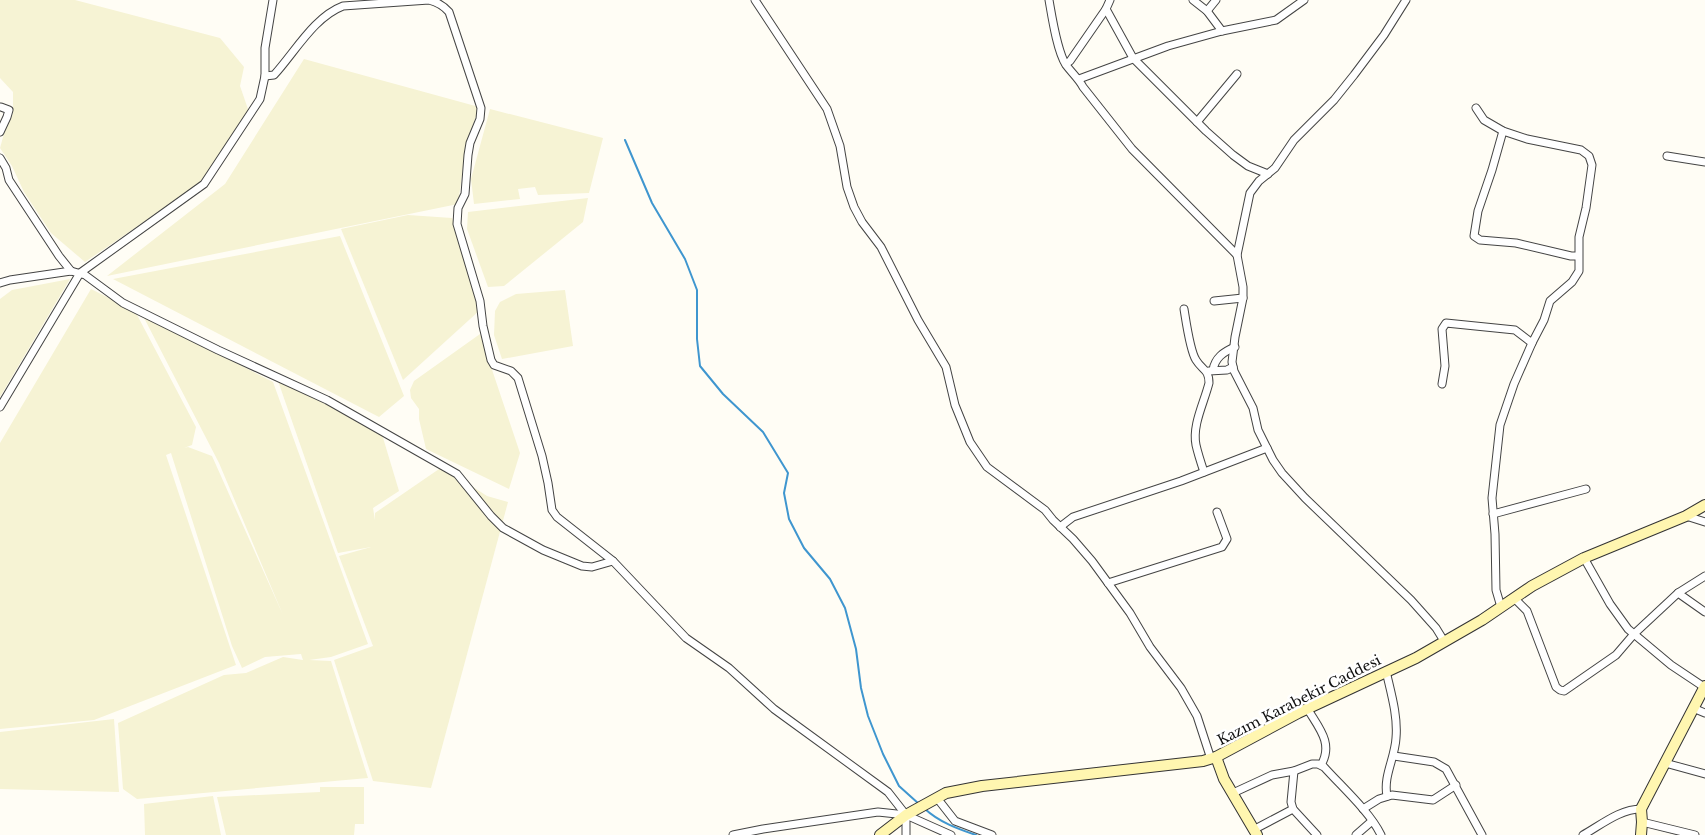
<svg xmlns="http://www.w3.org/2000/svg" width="1705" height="835" font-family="'Libre Baskerville',serif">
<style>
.farmland{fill:#f6f3d4}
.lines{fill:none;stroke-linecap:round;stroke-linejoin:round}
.stream{stroke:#3f96cf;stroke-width:2}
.street-casing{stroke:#444;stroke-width:9}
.secondary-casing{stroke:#333;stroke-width:12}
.street{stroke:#fff;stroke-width:7}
.secondary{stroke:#fff6b0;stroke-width:10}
.labels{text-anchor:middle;stroke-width:5;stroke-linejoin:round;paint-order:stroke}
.street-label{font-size:14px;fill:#111;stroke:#fff}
</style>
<rect width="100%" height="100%" fill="#fffdf5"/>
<g class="farmland">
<path d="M0,0H75L220,38L244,67L240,86L249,112L204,181L85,262L51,233L24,192L12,166L0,148L5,130L13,114V92L0,78Z"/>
<path d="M304,59L479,107L466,146L458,204L107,276L225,184Z"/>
<path d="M490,109L603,138L589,193L538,195L535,187L518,189L520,199L474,204L471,179Z"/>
<path d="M588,198L583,222L504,286L488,287L467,229L468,212Z"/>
<path d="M408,215L452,218L480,310L403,380L341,229Z"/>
<path d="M340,236L404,396L379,417L113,279Z"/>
<path d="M70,279L0,397V299L12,290Z"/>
<path d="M91,289L135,311L196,427L192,445L184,448L188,447L212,456L283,615L219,463L142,314L273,382L368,644L331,657L309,660L331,661L368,778L137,799L123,789L118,723L224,675L246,673L283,657L303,660L301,654L265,657L242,668L232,646L171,453L166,455L236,665L94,720L0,729V443Z"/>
<path d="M565,290L573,346L502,359L494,335L495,311L500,302L516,294Z"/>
<path d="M480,334L520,453L509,489L426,449L419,419V409L411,398L410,390L414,381Z"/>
<path d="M278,381L381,431L399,491L373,508L375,520V513L442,467L487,496L508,502L431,788L373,781L334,660L373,646L339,556L371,547L338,553Z"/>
<path d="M114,719L119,792L0,789V732Z"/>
<path d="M320,787H364V824H355L354,835H226L217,797L320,792Z"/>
<path d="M213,796L221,835H145L144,804Z"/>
</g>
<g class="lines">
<g class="stream">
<path d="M625,140L652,203L685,259L697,290V339L700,366L723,394L763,432L788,473L784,493L789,519L804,548L830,579L845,608L856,649L861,688L868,716L883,754L899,786L919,804"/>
<path d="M925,809C939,822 958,829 976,835"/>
</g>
<defs>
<g id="street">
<path d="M755,0L827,109L840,146L847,187L854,207L862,222L881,247L918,320L946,367L955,405L970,442L987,467L1045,510L1053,520L1073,539L1092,561L1130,613L1150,647L1181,688L1197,716L1211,759"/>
<path d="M1049,0C1052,17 1057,51 1066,65C1072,73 1079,79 1083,87L1132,149L1237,255"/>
<path d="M1193,0L1207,11L1222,31"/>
<path d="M1406,0L1384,35L1354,75L1334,100L1294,140L1275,168L1259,181L1250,193L1237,255L1243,287V298L1235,337L1232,362L1234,371L1253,408L1258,430L1273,460L1282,473L1305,498L1411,600L1436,628L1444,641"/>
<path d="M1106,9L1133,58L1206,131L1233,155L1248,166L1268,174"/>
<path d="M1207,11L1216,0"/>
<path d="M1066,64L1070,61L1106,9L1110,0"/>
<path d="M265,76L274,75C295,52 314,17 343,6L429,0C437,2 443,5 449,12L481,108L480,119L470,143L468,155L465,194L458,208L457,224L480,301L483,326L491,360L494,365L511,371L518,378L542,456L548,483L552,510L557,517L613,561L686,638L729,668L774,709L888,792L906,815L951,835"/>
<path d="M1079,79L1168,46L1222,31L1276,20L1304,0"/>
<path d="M1476,108L1484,120L1503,131L1527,139L1581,150L1589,156L1592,165L1586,208L1579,237V271L1572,282L1550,301L1544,320L1532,343L1514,384L1500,425L1492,498L1495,534L1496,590L1501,607"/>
<path d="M1197,122L1237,74"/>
<path d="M1503,131L1492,170L1478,211L1474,236L1480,240L1516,243L1571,256H1578"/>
<path d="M0,132L7,117L9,110L1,107"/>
<path d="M1667,156L1705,162"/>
<path d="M0,158L6,168L9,180L59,256L71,271"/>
<path d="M0,283L10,280L71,271L85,275L123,303L218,350L327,400L457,474L491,516L503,528L543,550L582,566L592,567L613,561"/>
<path d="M1214,301L1243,298"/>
<path d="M1184,309C1186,321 1190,351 1196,360C1202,370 1209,369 1209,383C1204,403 1192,425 1196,445C1198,454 1201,463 1204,472"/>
<path d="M1213,370C1215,358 1223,352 1235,347"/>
<path d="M1209,371L1227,370L1233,367"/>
<path d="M1442,384L1445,366L1442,329L1446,323L1515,330L1532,343"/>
<path d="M0,407L80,273L204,184L260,99L265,76V48L273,0"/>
<path d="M1493,514L1586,489"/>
<path d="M1686,516L1705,522"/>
<path d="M1060,527L1073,517L1181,481L1267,448"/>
<path d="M1584,558L1610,604L1628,629L1671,665L1704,687"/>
<path d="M1108,583L1222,547L1227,539L1217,512"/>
<path d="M1678,593L1705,612"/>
<path d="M1514,598L1527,611L1556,687L1560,690L1564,691L1616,655L1634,634L1678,593L1705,576"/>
<path d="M1386,671C1391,693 1398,716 1396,738C1395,758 1383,776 1387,796"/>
<path d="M1307,708C1318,727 1334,743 1321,765"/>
<path d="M1693,708L1705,713"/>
<path d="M1394,756L1434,762L1446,769L1482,835"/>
<path d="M1665,763L1705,774"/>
<path d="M1294,771L1291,802L1293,809L1317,835"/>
<path d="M1233,793L1272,775L1294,771L1312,764H1318L1324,767C1342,787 1370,812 1381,835"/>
<path d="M937,798L955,821L992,835"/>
<path d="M1363,809L1379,799L1392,795L1433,800L1456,785"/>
<path d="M1642,822L1695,835"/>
<path d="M1255,829L1293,809"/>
<path d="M733,835L763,829L878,812L906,815V835"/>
<path d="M1356,835L1372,821"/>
<path d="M1583,835C1601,825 1620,809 1641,809"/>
</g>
<g id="secondary">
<path d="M1216,757L1224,779L1257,835"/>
<path d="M880,835L906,815L946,793L982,786L1203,761L1216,757L1298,713L1416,658L1482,620L1532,586L1584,558L1686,516L1705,505"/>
<path d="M1641,835L1642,822L1641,809L1705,686"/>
</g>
</defs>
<use href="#street" class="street-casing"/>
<use href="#secondary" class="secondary-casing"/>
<use href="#street" class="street"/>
<use href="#secondary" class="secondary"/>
</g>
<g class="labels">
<g class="street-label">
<text transform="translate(1299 700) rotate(-27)" y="5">Kazım Karabekir Caddesi</text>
</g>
</g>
</svg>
